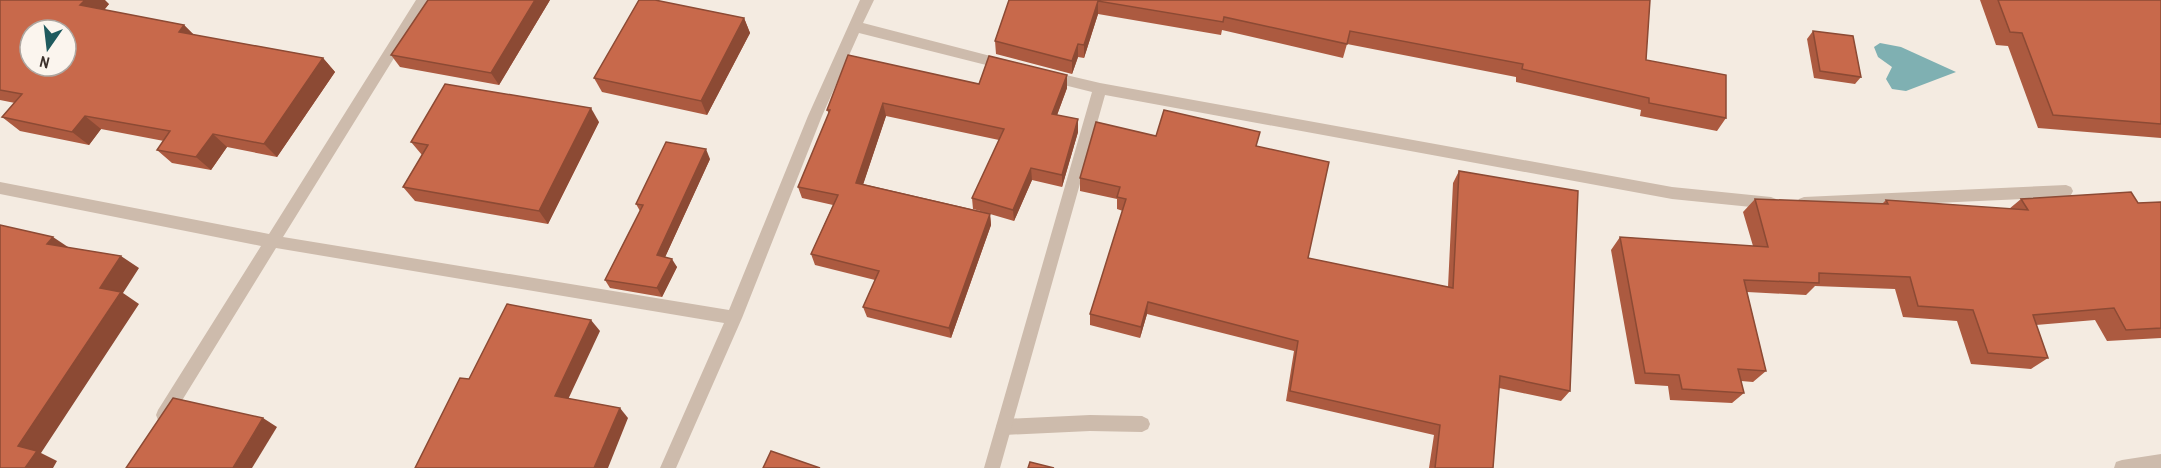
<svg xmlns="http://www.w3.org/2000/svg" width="2161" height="468" font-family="'Archivo Narrow',sans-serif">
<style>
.water{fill:#7fb0b2}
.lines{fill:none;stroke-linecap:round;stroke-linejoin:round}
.service{fill:#cdbbac;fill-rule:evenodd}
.minor{fill:#cdbbac;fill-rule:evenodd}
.wall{fill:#ac5a40;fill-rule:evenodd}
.shaded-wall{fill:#8c4a34}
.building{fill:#c8694b;stroke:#8c4a34;stroke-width:1.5;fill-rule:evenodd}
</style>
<rect width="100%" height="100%" fill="#f4ebe1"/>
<path class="water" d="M1880,43L1901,47L1956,72L1906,91L1892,89L1886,79L1892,67L1878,57L1874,47Z"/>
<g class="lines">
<path class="service" d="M1090,415L1142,416L1148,419L1150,424L1148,429L1142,432L1090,431L1004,435L998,432L996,427L998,422L1004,419Z"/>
<g class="minor">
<path d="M416,0H430L283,237L729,310L808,116L860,0H874L863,23L1006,60L1013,65L1006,70L859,33L822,116L742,318L676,468H660L724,323L276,248L170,420L164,423L158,420L156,415L158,410L261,246L0,194V182L269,234Z"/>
<path d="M1049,71L1100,83L1672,187L1771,197L1776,199L1778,203L1776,207L1771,209L1672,199L1105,95L1000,468H984L1092,92L1044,80L1042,76Z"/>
<path d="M2066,185L2071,187L2073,191L2071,195L2066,197L1804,209L1799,207L1797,203L1799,199L1804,197Z"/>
<path d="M2161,454V468H2114L2116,462L2122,460Z"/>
</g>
</g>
<g class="wall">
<path d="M0,0L109,4L104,10L184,25L194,35L323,58L335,72L277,157L227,147L211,170L172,163L157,150L164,141L101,129L89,145L20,131L2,117L15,103L0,100Z"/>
<path d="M550,0L499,85L400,67L391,55Z"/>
<path d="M1009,0H1650L1646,60L1726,118L1717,131L1640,116L1641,110L1516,82V77L1347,44L1343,58L1222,30L1221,35L1098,14L1084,58L1078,57L1072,74L996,54L995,41Z"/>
<path d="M1980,0H2161V138L2038,128L2008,46L1996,45Z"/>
<path d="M744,18L750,33L707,115L602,92L594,78Z"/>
<path d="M1813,31L1861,77L1855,84L1814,78L1807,39Z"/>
<path d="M979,84L1067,88L1057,115L1078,119V132L1062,187L1032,180L1014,221L990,214L991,225L951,338L867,317L863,307L875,280L815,265L811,254L833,205L802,198L798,187L829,114L827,110ZM886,116L999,140L972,198L973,209L984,212L863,184Z"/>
<path d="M599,122L548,224L415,201L403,187L422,155L411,142Z"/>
<path d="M1156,136L1257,146L1308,258L1448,287L1453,183L1459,171L1570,391L1561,401L1499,388L1493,468H1429L1434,435L1286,401L1294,351L1147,314L1140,338L1090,325V314L1123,211L1117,209V199L1080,191V178Z"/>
<path d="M710,159L665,257L677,267L662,297L610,288L605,280L640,211L636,204Z"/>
<path d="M1755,199L1882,204L1886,200L2009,209L2021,199L2138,203L2161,202V338L2107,341L2095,320L2036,325L2048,358L2031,369L1971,364L1957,321L1903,317L1895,289L1815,286L1806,295L1747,292L1766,371L1753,382L1741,381L1744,393L1732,403L1670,400L1668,386L1635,384L1611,250L1620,237L1753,246L1743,212Z"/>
</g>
<g class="shaded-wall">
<path d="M85,0H105L109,4L96,20L80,5Z"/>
<path d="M535,0H550L499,85L491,73Z"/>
<path d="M1098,1V14L1084,58V45Z"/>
<path d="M744,18L750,33L707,115L701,101Z"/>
<path d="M184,25L198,39L179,32Z"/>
<path d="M1078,44V57L1072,74V61Z"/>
<path d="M323,58L335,72L277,157L264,144Z"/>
<path d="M1067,75V88L1053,126L1052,114Z"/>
<path d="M883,103L886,116L860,194L856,183Z"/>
<path d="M591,108L599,122L548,224L539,211Z"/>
<path d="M85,116L101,129L89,145L72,132Z"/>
<path d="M1078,119V132L1062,187V175Z"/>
<path d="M213,134L227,147L211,170L196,157Z"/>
<path d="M706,149L710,159L662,264L657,255Z"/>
<path d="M1031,168L1032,180L1014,221L1013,210Z"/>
<path d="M990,214L991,225L951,338L949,328Z"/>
<path d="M53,237L71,249L47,244Z"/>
<path d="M121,256L139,268L123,293L139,304L41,453L57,461L53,468H25L18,446L100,288Z"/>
<path d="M672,259L677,267L662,297L657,288Z"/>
<path d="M1148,302L1147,314L1140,338L1141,327Z"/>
<path d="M591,320L600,331L565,406L555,396Z"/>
<path d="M620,408L628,418L608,468H594Z"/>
<path d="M263,418L277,427L252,468H233Z"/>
</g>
<g class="building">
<path d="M0,0H85L80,5L184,25L179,32L323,58L264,144L213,134L196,157L157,150L170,131L85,116L72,132L2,117L22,94L0,90ZM30,30H66V66H30Z"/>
<path d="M428,0H535L491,73L391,55Z"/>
<path d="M639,0H655L744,18L701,101L594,78Z"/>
<path d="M1009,0H1650L1646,60L1726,75V118L1649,103V98L1522,69L1523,64L1350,31L1347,44L1224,17L1223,22L1098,1L1084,45L1078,44L1072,61L995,41Z"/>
<path d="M1998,0H2161V124L2053,115L2022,33L2010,32Z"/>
<path d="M1813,31L1853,36L1861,77L1820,71Z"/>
<path d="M848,55L979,84L989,56L1067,75L1052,114L1078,119L1062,175L1031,168L1013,210L972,198L1004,129L883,103L856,183L990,214L949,328L863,307L879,271L811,254L838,195L798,187L830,110H827Z"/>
<path d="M445,84L591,108L539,211L403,187L428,145L411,142Z"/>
<path d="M1164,110L1260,132L1256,146L1329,162L1308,258L1453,288L1459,171L1578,191L1570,391L1500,376L1493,468H1435L1440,425L1290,391L1298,341L1148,302L1141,327L1090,314L1126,199L1117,197L1120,187L1080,178L1096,122L1156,136Z"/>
<path d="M666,142L706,149L657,255L672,259L657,288L605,280L643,205L636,204Z"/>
<path d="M2131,192L2138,203L2161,202V328L2126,330L2114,308L2033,315L2048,358L1988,353L1973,310L1918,306L1910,277L1819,273V283L1744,280L1766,371L1738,369L1744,393L1682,389L1679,375L1645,373L1620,237L1768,247L1755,199L1888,204L1886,200L2028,210L2021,199Z"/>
<path d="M0,225L53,237L47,244L121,256L100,288L121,292L18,446L37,451L25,468H0Z"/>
<path d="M507,304L591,320L555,396L620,408L594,468H415L460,378L469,379Z"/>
<path d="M173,398L263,418L233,468H126Z"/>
<path d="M771,451L820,468H763Z"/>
<path d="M1030,462L1054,468H1028Z"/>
</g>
<g transform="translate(48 48) rotate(194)"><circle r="28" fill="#fbf5ee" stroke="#aea6a0" stroke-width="1.5"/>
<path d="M0-4.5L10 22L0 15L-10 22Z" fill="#1f5a5e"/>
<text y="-9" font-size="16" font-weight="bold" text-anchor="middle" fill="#3b302b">N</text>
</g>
</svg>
